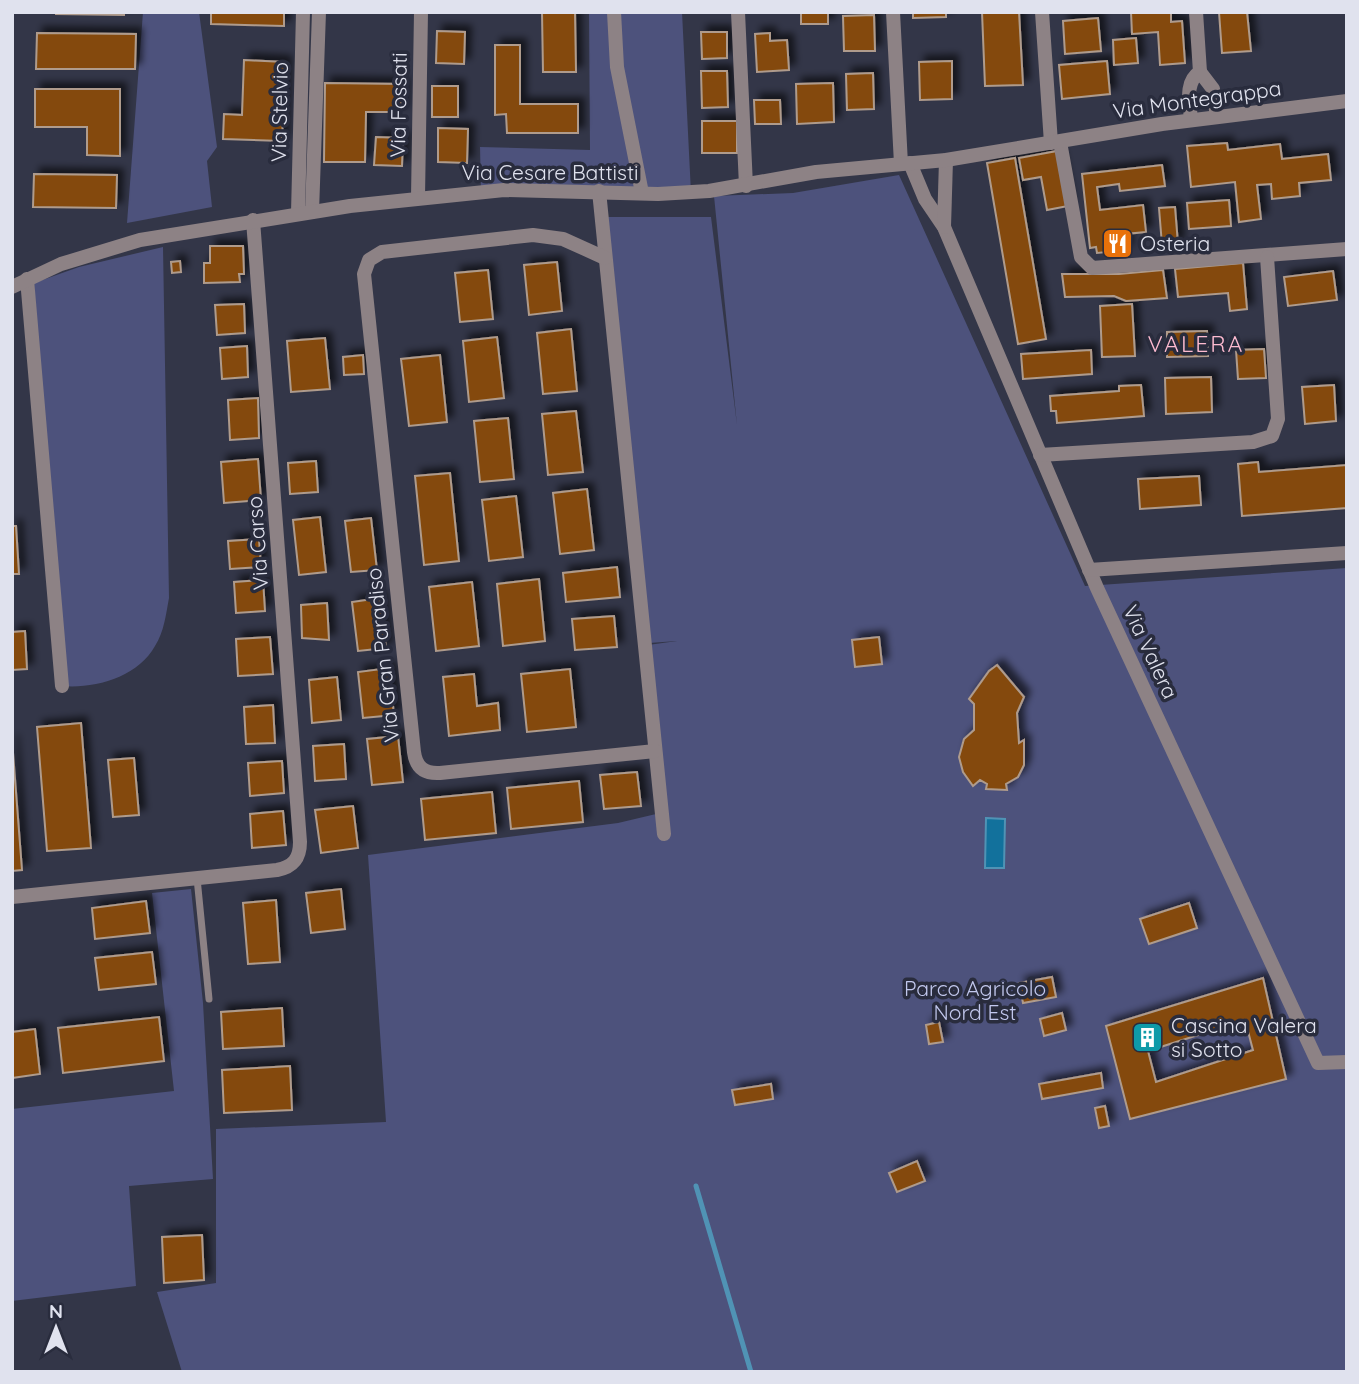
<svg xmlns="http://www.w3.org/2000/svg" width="1359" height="1384" font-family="Quicksand,sans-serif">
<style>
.green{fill:#4d527c}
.water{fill:#12719c;stroke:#5093b5;stroke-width:2}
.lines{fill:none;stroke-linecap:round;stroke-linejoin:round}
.stream{stroke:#5093b5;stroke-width:5}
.building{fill:#844a0a;stroke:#af9b8c;stroke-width:2;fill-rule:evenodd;filter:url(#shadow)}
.service{stroke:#8d8285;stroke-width:7}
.minor{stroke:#8d8285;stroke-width:14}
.tertiary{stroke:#8d8285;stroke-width:14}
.labels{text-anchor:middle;stroke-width:7;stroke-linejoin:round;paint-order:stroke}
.street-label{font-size:21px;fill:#e0e2ee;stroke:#292c3d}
.poi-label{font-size:21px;fill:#e0e2ee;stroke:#292c3d;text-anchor:start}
.park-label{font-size:21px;fill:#c2c8ee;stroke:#292c3d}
.neighbourhood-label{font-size:23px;letter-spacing:2px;fill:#fdbbd0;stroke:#292c3d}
</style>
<defs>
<filter id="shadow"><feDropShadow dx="6" dy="-6" stdDeviation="3.5" flood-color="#0009"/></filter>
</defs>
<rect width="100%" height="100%" fill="#333648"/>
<g class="green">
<path d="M143,12H199L217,147L207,161L212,207L127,223Z"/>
<path d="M589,12H682L691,193H481L480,147L590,150Z"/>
<path d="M899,175L1085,586L1347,568V1372H182L157,1292L216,1283V1129L386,1122L368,855L618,823L656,814L648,645L677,641L649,643L608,217H711L737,425L714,196L793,193Z"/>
<path d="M163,247L169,598C166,614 164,632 155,646C138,677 95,689 62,686L34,283L79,267Z"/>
<path d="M191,889L203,1003L213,1179L129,1186L136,1286L12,1301V1109L174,1091L152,893Z"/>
</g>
<path class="water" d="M986,818L1005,819L1004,868H985Z"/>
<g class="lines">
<path class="stream" d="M696,1186L751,1372"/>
</g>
<g class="building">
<path d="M56,12H124V15L56,14Z"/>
<path d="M211,12H284V26L211,24Z"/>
<path d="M542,12H575L576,72H543Z"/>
<rect x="801" y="12" width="27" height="12"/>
<path d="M913,12H946V17L913,18Z"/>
<path d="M982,12H1019L1023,85L985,86Z"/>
<path d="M1131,12H1171V22L1182,21L1185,63L1160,65L1158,32L1132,34Z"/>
<path d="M1219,12H1247L1251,51L1222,53Z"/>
<path d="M874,15L875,51H844L843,16Z"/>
<path d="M1098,18L1101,51L1065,54L1063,21Z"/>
<path d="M437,31L465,32L464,64L436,63Z"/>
<path d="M701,32H727V58L702,59Z"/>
<path d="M37,33L136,34L135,69H36Z"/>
<path d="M770,33V41L787,40L789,70L757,72L755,34Z"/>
<path d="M1136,38L1138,63L1114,65L1113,40Z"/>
<path d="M495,45H520V104H578V133H507L506,114L495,115Z"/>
<path d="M244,60L285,62L282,141L223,139L224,114L242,115Z"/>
<path d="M952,61V99L920,100L919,62Z"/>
<path d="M1107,61L1110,94L1062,99L1059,65Z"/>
<path d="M701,71H727L728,107L702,108Z"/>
<path d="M873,73L874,109L847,110L846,74Z"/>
<path d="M325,83L402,84L401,112H366L365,162H324Z"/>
<path d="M833,83L834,122L797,124L796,84Z"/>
<rect x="432" y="86" width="26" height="31"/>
<path d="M35,89H120V156L87,155V127H35Z"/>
<path d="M754,100H780L781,124H755Z"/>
<rect x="702" y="121" width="35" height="32"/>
<path d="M438,128L468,129L467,163L438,162Z"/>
<path d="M376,137L403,138L402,166L374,165Z"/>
<path d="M1227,143L1228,150L1280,144L1282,159L1328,154L1331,180L1299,183L1300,196L1272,199L1271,184L1257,185L1261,219L1239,222L1235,182L1191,187L1187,146Z"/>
<path d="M1057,151L1068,206L1047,210L1041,177L1023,180L1019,158Z"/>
<path d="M1015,158L1046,339L1018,344L987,163Z"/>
<path d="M1162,165L1165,186L1120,191L1119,184L1097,187L1100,210L1143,205L1146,232L1125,234L1127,250L1097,253L1096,247L1090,248L1082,174Z"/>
<path d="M34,174L117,175L116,208L33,207Z"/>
<path d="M1229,200L1231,226L1189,229L1187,203Z"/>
<path d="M1175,207L1178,244L1162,245L1159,208Z"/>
<path d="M210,246H243L244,274H239L240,282L204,283V263H210Z"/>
<path d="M180,261L181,272L172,273L171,262Z"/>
<path d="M557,262L562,311L529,315L524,265Z"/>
<path d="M1243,263L1247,309L1230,311L1228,293L1178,297L1175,269Z"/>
<path d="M488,270L493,319L460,322L455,273Z"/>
<path d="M1163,270L1167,298L1126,301L1114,296L1065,297L1062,274H1119Z"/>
<path d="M1333,271L1337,300L1288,306L1284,277Z"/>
<path d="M244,304L245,333L217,335L215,305Z"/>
<path d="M1132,304L1135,356L1102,357L1100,306Z"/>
<path d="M571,329L577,391L543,394L537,333Z"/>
<path d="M1207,331L1208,356L1167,357V332Z"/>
<path d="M497,337L504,398L469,402L463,341Z"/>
<path d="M325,338L330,389L291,392L287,341Z"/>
<path d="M247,346L248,377L222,379L220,348Z"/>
<path d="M1264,349L1266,378L1238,379L1236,350Z"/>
<path d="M1091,350L1092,374L1023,379L1021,354Z"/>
<path d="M363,355L364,374L344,375L343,357Z"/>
<path d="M440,355L447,422L409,426L401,359Z"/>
<path d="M1211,377L1212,412L1166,414L1165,378Z"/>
<path d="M1141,385L1144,416L1057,423L1056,411H1051L1050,396L1119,391V386Z"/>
<path d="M1334,385L1336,421L1305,424L1302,387Z"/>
<path d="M258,398L259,438L230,440L228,400Z"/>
<path d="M576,411L583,472L548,475L542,414Z"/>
<path d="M508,418L514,479L480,482L474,421Z"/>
<path d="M258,459L261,500L224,503L221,462Z"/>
<path d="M316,461L318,492L290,494L288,463Z"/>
<path d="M1258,462L1259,472L1347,465V508L1242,516L1238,464Z"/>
<path d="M450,473L459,561L424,565L415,476Z"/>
<path d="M1199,476L1201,505L1140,509L1138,479Z"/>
<path d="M587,489L594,550L560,554L553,493Z"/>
<path d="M516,496L523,557L489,561L482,500Z"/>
<path d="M320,517L326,572L299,575L293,520Z"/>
<path d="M371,518L377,570L351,572L345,521Z"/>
<path d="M12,526H16L19,574H12Z"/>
<path d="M259,539L261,567L230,569L228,541Z"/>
<path d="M617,567L620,597L566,602L563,573Z"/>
<path d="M539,579L545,641L503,646L497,584Z"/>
<path d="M263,580L265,611L236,613L234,582Z"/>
<path d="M472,582L479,646L436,651L429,587Z"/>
<path d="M380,598L386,648L358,651L352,602Z"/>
<path d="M327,603L329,640L302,638L301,605Z"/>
<path d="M614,616L617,647L575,650L572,619Z"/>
<path d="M25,631L27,669L12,670V632Z"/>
<path d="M270,637L273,674L238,676L236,639Z"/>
<path d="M879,637L882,664L855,667L852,640Z"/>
<path d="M997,665L1024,697L1017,713L1019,743L1024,740V765L1018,777L1006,784L1007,790L986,789L987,784L980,780L973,786L963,772L959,757L964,739L974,730V704L969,699L989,671Z"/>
<path d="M389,668L394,715L363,718L358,672Z"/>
<path d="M570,669L576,727L527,732L521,674Z"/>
<path d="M474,674L477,706L498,703L500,730L449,736L443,677Z"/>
<path d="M337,677L341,720L312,723L309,680Z"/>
<path d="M273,705L275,743L246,744L244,707Z"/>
<path d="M81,723L91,848L47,851L37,727Z"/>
<path d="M398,736L403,782L372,785L367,739Z"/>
<path d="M12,740L22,870L12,871Z"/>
<path d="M344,744L346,779L315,781L313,746Z"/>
<path d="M134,758L139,815L113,817L108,760Z"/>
<path d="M282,761L284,793L250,796L248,763Z"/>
<path d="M637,772L641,806L604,809L600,775Z"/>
<path d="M579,781L583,822L511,829L507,788Z"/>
<path d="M492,792L496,833L425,840L421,799Z"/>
<path d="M353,806L358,848L321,853L315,810Z"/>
<path d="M283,811L286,845L252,848L250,814Z"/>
<path d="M341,889L345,929L311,933L306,893Z"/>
<path d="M276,900L280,962L248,964L243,903Z"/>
<path d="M146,901L150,933L95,939L92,908Z"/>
<path d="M1189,903L1197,928L1149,944L1140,919Z"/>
<path d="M152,952L156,984L99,990L95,958Z"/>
<path d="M1052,977L1056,997L1023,1003L1019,983Z"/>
<path d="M1263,978L1286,1079L1130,1119L1106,1026ZM1245,1020L1253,1050L1156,1082L1148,1051Z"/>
<path d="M282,1008L284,1046L223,1049L221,1012Z"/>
<path d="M1062,1013L1066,1030L1044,1036L1040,1019Z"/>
<path d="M159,1017L164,1061L63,1073L58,1028Z"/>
<path d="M939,1022L943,1042L929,1044L926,1025Z"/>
<path d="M35,1029L40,1074L12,1078V1032Z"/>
<path d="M290,1066L292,1110L224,1113L222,1070Z"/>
<path d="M1101,1073L1103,1088L1042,1099L1039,1084Z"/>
<path d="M771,1084L773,1099L735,1105L732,1090Z"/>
<path d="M1105,1106L1109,1126L1099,1128L1095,1108Z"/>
<path d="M917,1161L925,1181L897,1192L889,1173Z"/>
<path d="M202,1235L204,1280L164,1283L162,1237Z"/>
</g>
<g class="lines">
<path class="service" d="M197,878L209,999"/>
<g class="minor">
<path d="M614,12L617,67L642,193"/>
<path d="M738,12L746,186"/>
<path d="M893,12L901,164"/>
<path d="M1042,12L1051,143"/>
<path d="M1196,12L1200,72"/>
<path d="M1191,120C1190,104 1184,82 1200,72L1213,89L1217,117"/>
<path d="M1060,142L1081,257L1092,268L1347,249"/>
<path d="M910,163L925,199L944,227L1097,588L1318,1063L1347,1062"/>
<path d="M599,191L664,834"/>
<path d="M418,197L421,12"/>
<path d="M312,212L319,12"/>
<path d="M298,213L303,12"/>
<path d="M944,227L946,160"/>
<path d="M605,258L563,239L533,235L382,252L369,260L364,274L414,752C416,767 424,774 440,773L655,751"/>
<path d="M27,279L62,686"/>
<path d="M1040,455L1253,442L1272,436L1278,419L1267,257"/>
<path d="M1089,570L1347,553"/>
<path d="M12,897L277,870C293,867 300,859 300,842L253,220"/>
</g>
<path class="tertiary" d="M12,287L61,264L140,240L350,206L504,190L658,194L709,191L816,172L946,160L1162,124L1347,101"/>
</g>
<defs>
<symbol id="restaurant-square" viewBox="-11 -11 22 22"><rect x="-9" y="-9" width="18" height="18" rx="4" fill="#e8710a" stroke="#292c3d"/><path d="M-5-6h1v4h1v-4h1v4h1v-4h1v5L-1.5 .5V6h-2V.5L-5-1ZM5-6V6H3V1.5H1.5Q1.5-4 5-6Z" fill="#fff"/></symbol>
<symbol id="building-square" viewBox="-11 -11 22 22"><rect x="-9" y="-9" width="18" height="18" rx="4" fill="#0f9aa8" stroke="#292c3d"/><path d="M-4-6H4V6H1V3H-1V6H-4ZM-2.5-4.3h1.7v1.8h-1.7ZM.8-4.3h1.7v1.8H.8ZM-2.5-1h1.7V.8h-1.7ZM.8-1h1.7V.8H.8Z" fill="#fff"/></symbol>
</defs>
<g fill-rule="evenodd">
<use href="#restaurant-square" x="1100" y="226" width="35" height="35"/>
<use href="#building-square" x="1130" y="1020" width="35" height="35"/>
</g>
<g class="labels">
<g class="street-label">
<text transform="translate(1197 100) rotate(-8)" y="7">Via Montegrappa</text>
<text transform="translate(399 105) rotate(-89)" y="7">Via Fossati</text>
<text transform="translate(280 112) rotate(-89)" y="7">Via Stelvio</text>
<text x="550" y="180">Via Cesare Battisti</text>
<text transform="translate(258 543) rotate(-94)" y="7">Via Carso</text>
<text transform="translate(1150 652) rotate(65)" y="7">Via Valera</text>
<text transform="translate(383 655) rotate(-96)" y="7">Via Gran Paradiso</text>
</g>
<g class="poi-label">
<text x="1140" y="251">Osteria</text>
<text x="1171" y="1033">Cascina Valera<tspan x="1171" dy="24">si Sotto</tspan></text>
</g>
<g class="park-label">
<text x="975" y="996">Parco Agricolo<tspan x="975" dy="24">Nord Est</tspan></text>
</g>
<g class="neighbourhood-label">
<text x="1196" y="352">VALERA</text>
</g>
</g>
<rect width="1359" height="1384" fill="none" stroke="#e0e2ee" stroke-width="28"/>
<g transform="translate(56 1328)" stroke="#292c3d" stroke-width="5" paint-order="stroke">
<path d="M0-5L12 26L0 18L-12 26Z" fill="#e0e2ee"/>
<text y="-10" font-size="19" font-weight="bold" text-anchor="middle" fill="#e0e2ee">N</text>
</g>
</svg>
